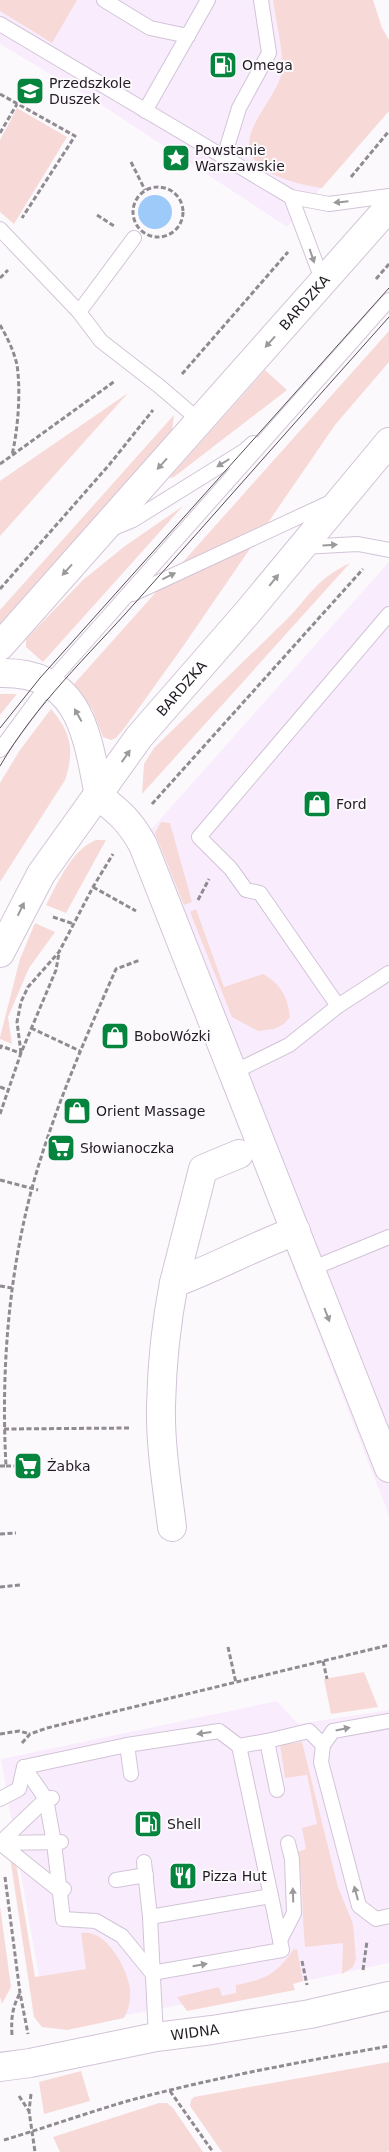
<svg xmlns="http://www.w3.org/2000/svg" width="389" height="2152" font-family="'DejaVu Sans',sans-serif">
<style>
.built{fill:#f9edfd}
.green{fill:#f7dad7}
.water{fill:#9ecaf9}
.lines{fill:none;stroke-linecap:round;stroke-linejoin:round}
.lane-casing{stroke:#d2c4d7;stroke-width:16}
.street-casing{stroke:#d2c4d7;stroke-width:30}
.secondary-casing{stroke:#d2c4d7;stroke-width:30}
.path{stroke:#8f8b90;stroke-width:3;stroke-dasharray:5 2.5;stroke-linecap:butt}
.lane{stroke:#fff;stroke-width:14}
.street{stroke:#fff;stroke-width:28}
.secondary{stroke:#fff;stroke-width:28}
.tram{stroke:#544f56;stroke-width:1}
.oneway{fill:#9b999c}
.labels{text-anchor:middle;stroke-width:4;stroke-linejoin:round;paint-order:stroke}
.poi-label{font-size:14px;fill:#211c23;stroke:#fcf9fd;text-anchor:start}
.street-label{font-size:14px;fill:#211c23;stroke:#fcf9fd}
</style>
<rect width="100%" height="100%" fill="#fcf9fd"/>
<g class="built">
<path d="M0,0H373L382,28L389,40V111L287,227L97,102L0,44Z"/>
<path d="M389,562V1516L132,851Z"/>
<path d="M277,1701L298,1724L389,1710V1963L282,1986L67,2026L46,2018L1,1759Z"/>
</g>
<g class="green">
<path d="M0,0H77L52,43L0,11Z"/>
<path d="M273,0H373L382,28L389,40V111L322,188C295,184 238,171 251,133C257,114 278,91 282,72C285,59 275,16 273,0Z"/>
<path d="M17,108L67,137L14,224L0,212V140Z"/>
<path d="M389,331V362L335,425L184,645L126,726L116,738L111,740L103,737L92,709L74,684Z"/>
<path d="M265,370L287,390L174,477L169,478Z"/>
<path d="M128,393L0,536V481Z"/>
<path d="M174,415L172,430L0,624V610Z"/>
<path d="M183,506L43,662L26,647V639L83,580L125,546Z"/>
<path d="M350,563L142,794L144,764L154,748C197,706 240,665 283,623C309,598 314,580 350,563Z"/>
<path d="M0,694H17L0,715Z"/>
<path d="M51,709C71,732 75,751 65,780L0,882V783L20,750Z"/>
<path d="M161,822L170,823L192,902L184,905L155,833Z"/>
<path d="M96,840H106L66,913L46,905C58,883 71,850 96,840Z"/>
<path d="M196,909L224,987L263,974C281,984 288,997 290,1017L284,1024L274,1029L258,1031L232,1017L190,912Z"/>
<path d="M35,923L55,932L29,968L8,1017L12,1044L0,1039V1037L20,959Z"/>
<path d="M364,1672L378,1707L331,1714L324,1679Z"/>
<path d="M302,1742L338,1887L353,1924L356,1959L353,1967L342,1974L343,1943L305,1947C302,1915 303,1883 298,1852L306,1849L302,1828L317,1824L307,1775L285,1778L280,1745Z"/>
<path d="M10,1857L16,1863L35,1977L86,1969L81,1933C105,1927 128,1969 130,1989C131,1999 129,2009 124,2018L67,2030L42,2027L34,2017Z"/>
<path d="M0,1906L11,1987L2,2004L0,1997Z"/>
<path d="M297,1949L303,1981L293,1984L295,1990L187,2011L177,1997L219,1987L222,1996L236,1993V1985C264,1980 277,1974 293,1950Z"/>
<path d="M389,2062V2151L387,2152H222L190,2106L191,2100L194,2097Z"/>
<path d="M81,2071L90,2101L44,2114L39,2082Z"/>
<path d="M159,2103H167L173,2108L203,2152H60L53,2137Z"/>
</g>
<circle class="water" cx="155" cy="212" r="17"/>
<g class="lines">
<defs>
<g id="lane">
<path d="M104,0L150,28L188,36"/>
<path d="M0,24L291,197L329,204L389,196"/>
<path d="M145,111L208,0"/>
<path d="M224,157L239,108L269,53L261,0"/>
<path d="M291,197L323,282"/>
<path d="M0,229L79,312L101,341L159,386L200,421"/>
<path d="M79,312L134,238"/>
<path d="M111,529L133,520L244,451L253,443"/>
<path d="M302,547L358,544L389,550"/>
<path d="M133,594L333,501"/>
<path d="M0,750L50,682L389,300"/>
<path d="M338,1006L260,893L246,890L231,869L199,837L389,614"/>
<path d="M232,1073L289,1045L338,1006L389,973"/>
<path d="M311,1269L389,1237"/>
<path d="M389,1721L333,1731L323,1745L321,1762L359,1906L376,1919L389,1916"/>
<path d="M267,1741L309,1731L323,1745"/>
<path d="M127,1745L131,1774"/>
<path d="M239,1746L271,1896"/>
<path d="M24,1767L46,1799L54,1843L63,1919L96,1921L122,1936L152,1973L282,1950L271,1896L150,1917"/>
<path d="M24,1767L127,1745L219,1731L239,1746L267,1741L277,1790"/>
<path d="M0,1799L19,1789L24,1767"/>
<path d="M61,1842L0,1843L59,1890L64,1889"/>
<path d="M0,1843L46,1799L52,1798"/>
<path d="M144,1862L150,1917L156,2037"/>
<path d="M116,1880L146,1875"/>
<path d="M280,1940L294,1913L292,1859L288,1843"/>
</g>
<g id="street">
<path d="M99,796C120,813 130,821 143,845L389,1468"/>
<path d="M174,1283L203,1169L239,1154"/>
<path d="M172,1527C167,1486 160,1445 161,1405C162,1363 166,1323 174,1283C215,1268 254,1246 296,1231"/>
<path id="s1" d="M0,2067L30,2063L156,2037L212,2030L310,2014L389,1996"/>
</g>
<g id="secondary">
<path id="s2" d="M0,646L389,207"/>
<path d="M0,673C80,671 87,733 99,796"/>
<path id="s3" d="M0,953L41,874L139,737L247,613L389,442"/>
</g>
</defs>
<use href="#lane" class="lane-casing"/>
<use href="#street" class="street-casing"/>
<use href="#secondary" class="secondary-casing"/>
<g class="path">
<path d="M0,94L75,136L22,218"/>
<path d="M0,133L17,104"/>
<path d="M131,162L145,190"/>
<path d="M351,177L389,131"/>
<circle cx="158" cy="212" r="25"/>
<path d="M97,215L114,226"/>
<path d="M0,278L8,270"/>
<path d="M376,279L389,264"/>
<path d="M0,325C7,337 14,351 17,365C21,392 18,429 12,455"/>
<path d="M182,374L288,252"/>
<path d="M0,464L115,381"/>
<path d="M0,589L109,465L153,410"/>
<path d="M152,804L363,569"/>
<path d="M93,887L136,911"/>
<path d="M198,900L209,879"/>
<path d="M53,917L74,924"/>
<path d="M31,1028L80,1051"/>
<path d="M0,1049L1,1046L20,1053"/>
<path d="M21,1053L17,1022L21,1002L28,987L59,952L93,887L113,854"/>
<path d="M0,1087L8,1090"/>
<path d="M0,1114L21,1053L56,970L59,953"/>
<path d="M0,1180L38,1190"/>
<path d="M0,1286L12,1288"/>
<path d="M4,1429L131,1428"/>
<path d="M0,1466H6C1,1373 8,1278 32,1188C53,1112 84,1041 116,969L140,960"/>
<path d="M6,1466H20"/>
<path d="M0,1534L16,1533"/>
<path d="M0,1587L21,1585"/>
<path d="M228,1647L236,1683"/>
<path d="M323,1661L327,1679"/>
<path d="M0,1734L19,1731L30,1734"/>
<path d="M22,1743L30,1734L47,1728L389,1645"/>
<path d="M5,1877L20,1993L28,2034"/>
<path d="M302,1961L307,1985"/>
<path d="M363,1970L367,1941"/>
<path d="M12,2035C11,2019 12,2008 20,1993"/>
<path d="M170,2091L213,2152"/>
<path d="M31,2094L29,2111L35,2152"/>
<path d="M19,2096L29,2111"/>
<path d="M4,2140C44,2128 84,2114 124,2102C211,2078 301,2062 389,2046"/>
</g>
<use href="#lane" class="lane"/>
<use href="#street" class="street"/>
<use href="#secondary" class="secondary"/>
<g class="tram">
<path d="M0,728L40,678L389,288"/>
<path d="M0,766C36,704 88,656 135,603C220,508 304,412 389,317"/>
</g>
</g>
<defs><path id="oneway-solid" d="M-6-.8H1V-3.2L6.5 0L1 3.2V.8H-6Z" transform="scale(1.25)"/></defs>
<g class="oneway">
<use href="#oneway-solid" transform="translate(341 202) rotate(174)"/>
<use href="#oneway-solid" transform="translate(312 256) rotate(71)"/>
<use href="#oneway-solid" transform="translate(270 342) rotate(132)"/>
<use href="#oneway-solid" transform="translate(223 463) rotate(148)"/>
<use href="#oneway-solid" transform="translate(162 464) rotate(132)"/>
<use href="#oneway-solid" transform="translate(330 545) rotate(-3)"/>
<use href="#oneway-solid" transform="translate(67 570) rotate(132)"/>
<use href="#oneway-solid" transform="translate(169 576) rotate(-26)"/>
<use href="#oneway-solid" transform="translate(274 580) rotate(-51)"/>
<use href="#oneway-solid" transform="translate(78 715) rotate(-119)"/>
<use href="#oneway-solid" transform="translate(126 756) rotate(-55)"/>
<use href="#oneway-solid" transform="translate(21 909) rotate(-64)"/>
<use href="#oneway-solid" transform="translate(327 1315) rotate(69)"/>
<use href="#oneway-solid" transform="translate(343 1729) rotate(-12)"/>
<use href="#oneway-solid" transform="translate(204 1733) rotate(172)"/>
<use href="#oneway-solid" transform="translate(356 1893) rotate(-105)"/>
<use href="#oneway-solid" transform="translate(293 1895) rotate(-92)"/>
<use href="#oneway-solid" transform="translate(200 1965) rotate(-10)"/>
</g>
<defs>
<symbol id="fuel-square" viewBox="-11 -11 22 22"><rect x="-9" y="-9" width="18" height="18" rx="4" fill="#05843e" stroke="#fcf9fd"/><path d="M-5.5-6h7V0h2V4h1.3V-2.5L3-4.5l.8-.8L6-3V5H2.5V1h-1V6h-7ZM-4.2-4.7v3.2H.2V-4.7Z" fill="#fff"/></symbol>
<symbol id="school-square" viewBox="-11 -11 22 22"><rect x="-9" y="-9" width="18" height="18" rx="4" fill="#05843e" stroke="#fcf9fd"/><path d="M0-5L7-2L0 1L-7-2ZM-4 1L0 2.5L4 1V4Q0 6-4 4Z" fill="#fff"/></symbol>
<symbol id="sight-square" viewBox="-11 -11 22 22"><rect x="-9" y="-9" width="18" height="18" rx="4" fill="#05843e" stroke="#fcf9fd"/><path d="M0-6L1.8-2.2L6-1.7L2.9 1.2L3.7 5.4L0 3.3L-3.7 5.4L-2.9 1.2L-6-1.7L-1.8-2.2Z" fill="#fff"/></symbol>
<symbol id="shop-square" viewBox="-11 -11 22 22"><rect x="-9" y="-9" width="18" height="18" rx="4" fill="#05843e" stroke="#fcf9fd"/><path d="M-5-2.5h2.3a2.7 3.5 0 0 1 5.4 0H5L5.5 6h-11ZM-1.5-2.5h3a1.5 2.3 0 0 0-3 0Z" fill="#fff"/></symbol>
<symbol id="supermarket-square" viewBox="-11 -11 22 22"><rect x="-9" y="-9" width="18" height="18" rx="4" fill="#05843e" stroke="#fcf9fd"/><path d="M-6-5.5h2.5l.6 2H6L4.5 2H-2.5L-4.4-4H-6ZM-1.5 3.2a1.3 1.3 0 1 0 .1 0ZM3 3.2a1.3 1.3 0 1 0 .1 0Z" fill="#fff"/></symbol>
<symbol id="restaurant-square" viewBox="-11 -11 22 22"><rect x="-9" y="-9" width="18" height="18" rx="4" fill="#05843e" stroke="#fcf9fd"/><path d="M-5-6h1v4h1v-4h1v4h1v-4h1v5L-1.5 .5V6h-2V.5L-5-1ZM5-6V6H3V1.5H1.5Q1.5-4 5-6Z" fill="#fff"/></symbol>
</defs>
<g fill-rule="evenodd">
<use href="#fuel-square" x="207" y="49" width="32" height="32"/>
<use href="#school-square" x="14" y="75" width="32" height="32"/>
<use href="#sight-square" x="160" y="142" width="32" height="32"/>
<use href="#shop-square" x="301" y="788" width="32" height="32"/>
<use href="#shop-square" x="99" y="1020" width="32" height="32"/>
<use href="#shop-square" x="61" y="1095" width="32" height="32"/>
<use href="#supermarket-square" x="45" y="1132" width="32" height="32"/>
<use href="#supermarket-square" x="12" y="1450" width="32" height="32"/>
<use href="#fuel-square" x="132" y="1808" width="32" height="32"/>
<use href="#restaurant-square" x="167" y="1860" width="32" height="32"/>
</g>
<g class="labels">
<g class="poi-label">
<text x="242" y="70">Omega</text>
<text x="49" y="88">Przedszkole<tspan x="49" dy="16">Duszek</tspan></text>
<text x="195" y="155">Powstanie<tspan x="195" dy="16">Warszawskie</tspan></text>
<text x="336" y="809">Ford</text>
<text x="134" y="1041">BoboWózki</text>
<text x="96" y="1116">Orient Massage</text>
<text x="80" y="1153">Słowianoczka</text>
<text x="47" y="1471">Żabka</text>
<text x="167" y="1829">Shell</text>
<text x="202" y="1881">Pizza Hut</text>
</g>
<g class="street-label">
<text dy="5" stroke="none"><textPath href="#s2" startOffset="459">BARDZKA</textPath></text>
<text dy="5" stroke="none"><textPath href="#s3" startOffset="322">BARDZKA</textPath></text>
<text dy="5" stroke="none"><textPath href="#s1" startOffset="198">WIDNA</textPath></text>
</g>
</g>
</svg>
